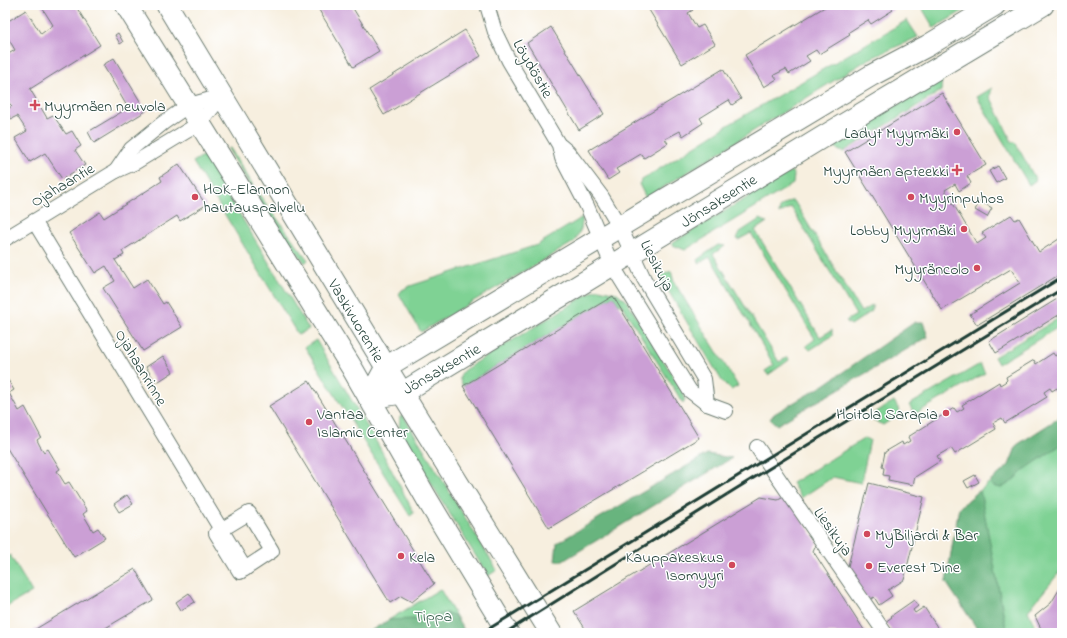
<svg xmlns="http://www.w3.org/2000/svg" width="1067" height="638" font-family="'Indie Flower',sans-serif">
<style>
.green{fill:#7fd294;stroke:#4f8864}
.forest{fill:#67b47e;stroke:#437859}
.building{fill:#cb9fd5}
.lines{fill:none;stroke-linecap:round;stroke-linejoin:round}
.street-casing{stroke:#6b7b70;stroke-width:16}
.secondary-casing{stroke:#6b7b70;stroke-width:23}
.street{stroke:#fff;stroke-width:14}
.secondary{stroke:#fff;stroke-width:21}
.rail{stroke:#1f3d34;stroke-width:3}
.poi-dot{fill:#d1495b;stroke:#fff;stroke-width:1.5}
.labels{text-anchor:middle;stroke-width:3;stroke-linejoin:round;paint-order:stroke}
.street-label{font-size:16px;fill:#1f3d34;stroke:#fff}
.poi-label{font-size:16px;fill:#1f3d34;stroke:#fff;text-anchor:start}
.park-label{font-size:16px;fill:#37624c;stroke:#fff}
</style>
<rect width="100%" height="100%" fill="#fff"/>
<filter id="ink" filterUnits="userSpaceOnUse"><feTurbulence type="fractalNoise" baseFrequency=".025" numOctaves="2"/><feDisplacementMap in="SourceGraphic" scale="8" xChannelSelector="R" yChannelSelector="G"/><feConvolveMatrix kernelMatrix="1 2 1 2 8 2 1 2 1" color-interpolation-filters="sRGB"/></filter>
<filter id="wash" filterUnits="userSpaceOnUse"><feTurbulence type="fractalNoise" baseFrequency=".012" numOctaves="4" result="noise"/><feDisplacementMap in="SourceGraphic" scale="16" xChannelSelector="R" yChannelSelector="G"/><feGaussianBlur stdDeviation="0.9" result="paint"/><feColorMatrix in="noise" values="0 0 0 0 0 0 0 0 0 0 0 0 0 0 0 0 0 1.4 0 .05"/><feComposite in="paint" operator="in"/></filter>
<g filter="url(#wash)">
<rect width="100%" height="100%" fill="#f7efdf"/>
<g class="green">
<path d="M927,5H973L934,28L922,8Z"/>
<path d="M907,20L918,37L867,60L646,198L639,184L642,180L728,125Z"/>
<path d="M942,78L941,91L843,152L838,150L833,143Z"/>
<path d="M992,88L990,96L1012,142H1015L1036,180L1029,185L977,97Z"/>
<path d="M230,148L258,193L308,260L305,263L263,207L228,149Z"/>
<path d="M204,155L309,329L298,335L193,162Z"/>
<path d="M791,171L794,175L793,184L685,250L673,245L672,243Z"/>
<path d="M790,201H793L796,204L861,312L872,305V311L851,325L846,321L856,315L791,207L779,214L780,207Z"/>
<path d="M583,217L581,229L574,242L421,332L399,294L402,290L410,286L537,245Z"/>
<path d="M760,219L767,222L755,230L820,337L832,330V336L810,350L806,346L815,339L751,233L738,240L737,238L740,232Z"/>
<path d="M718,245L725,246L713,254L779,362L788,357L789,360L768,375L765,371L774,365L710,257L699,263L697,260Z"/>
<path d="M671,271L674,282L738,386L731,390L722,381L663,282L661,275Z"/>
<path d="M599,289L617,293L626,300L683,392L685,399L683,403L621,304L619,305L613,296L463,386C459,379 458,377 464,370L593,291Z"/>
<path d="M1062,316V325L998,364L994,357Z"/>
<path d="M316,340L380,448L414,513L410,516L305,347Z"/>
<path d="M980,364L985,373L915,414L909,405Z"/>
<path d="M894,401L901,413L883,425L868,417Z"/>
<path d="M403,415L497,570L488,576L399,431L400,417Z"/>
<path d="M1062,416V569L1028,611L1038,633H980L946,582L959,508L1009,466L1017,445Z"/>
<path d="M865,438L870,440L861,483L833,477L801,498L792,483Z"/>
<path d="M10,555L32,592L8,606L5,601V557Z"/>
<path d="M440,589L464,630L460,633H367Z"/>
</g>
<g class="forest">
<path d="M915,322H923L928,337L777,425L770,419L774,414L824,385Z"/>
<path d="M1062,416V444L1024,470L1010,483L1001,488L992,486L990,482L1009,465L1017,445Z"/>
<path d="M707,454L732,458L563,561H555L557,543Z"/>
<path d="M980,490L1007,633H980L946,582L959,508Z"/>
<path d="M446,613L454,615L464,630L460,633H367L389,620L416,619Z"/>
</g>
<g id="blocks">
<g class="building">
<path d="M44,5H75L100,45L30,89L47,118L53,115L66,134L72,131L81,146L75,150L85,165L62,179L45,153L30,162L15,138L27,131L17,116L11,119L6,110L12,106L9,103L5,105V56L15,50L5,33V23L26,10L41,34L53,25L41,6Z"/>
<path d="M316,5H351L379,51L353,67Z"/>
<path d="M646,5H690L693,10L688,13L697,28L703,25L715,44L682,64Z"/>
<path d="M828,5H890L893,10L871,24L868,20L849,32L850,35L819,54L816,50L806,56L810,61L789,74L786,69L774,75L777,79L764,87L745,55Z"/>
<path d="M551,27L604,114L579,130L527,43Z"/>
<path d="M465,30L481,56L384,115L369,90Z"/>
<path d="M118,33L123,42L120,44L115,35Z"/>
<path d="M114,58L146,111L94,143L88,132L128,108L103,65Z"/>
<path d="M723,69L741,99L732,105L729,100L700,118L703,123L683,136L680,131L665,139L668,143L644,158L641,154L616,169L619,173L608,180L589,150Z"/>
<path d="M942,93L986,165L967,176L971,183L959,191L955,184L945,190L977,244L986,238L982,233L1011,215L1015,220L1019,218L1039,252L1062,237V273L977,325L970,314L1020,283L1011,269L942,310L845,152Z"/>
<path d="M179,164L206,205L180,221L177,216L122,251L124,255L115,260L133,288L147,279L163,304L166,302L182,327L143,351L103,288L115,281L106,266L95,273L69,233L100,212L104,218L162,181L160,177Z"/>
<path d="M998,166L1005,178L996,183L989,171Z"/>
<path d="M980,201L992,208L987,217L975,210Z"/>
<path d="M613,296L699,438L549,528L463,386Z"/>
<path d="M1062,296V313L996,353L989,341Z"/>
<path d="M1062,352V392L1060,393L1057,388L1052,391L1050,388L1044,392L1047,397L1005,423L1002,418L993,423L996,429L955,454L951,448L937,456L940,461L915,477L913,485L888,480L889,476L883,475L884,468L882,467L885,452L902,442L903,445L910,441L908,437L954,408L957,412L964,408L962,405L999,382L1000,385L1005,382L1007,380L1006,377L1034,360L1036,364L1053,353L1055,356Z"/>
<path d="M163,356L173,372L156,383L146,367Z"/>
<path d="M8,380L14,390L9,393L19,411L25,407L41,437L37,440L40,446L44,452L48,449L60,469L57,471L65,484L69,482L87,511L83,514L93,531L98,528L105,538L74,557L5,445V382Z"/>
<path d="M309,381L434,584L412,602L401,596L390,603L269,406Z"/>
<path d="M975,475L979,482L968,488L964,481Z"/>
<path d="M869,483L924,497L904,580L888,590L892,596L879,605L874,597L868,601L847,570Z"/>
<path d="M127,495L133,504L119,512L114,504Z"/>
<path d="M786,496L817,542L813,551L866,633H581L586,630L574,611L761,497L778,500Z"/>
<path d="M135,569L153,600L97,633H36L34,630Z"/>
<path d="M1062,585V633H1043L1035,616L1051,603Z"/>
<path d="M189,593L195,602L181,610L176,602Z"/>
<path d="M914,600L918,606L913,610L915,613L924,607L941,633H893L885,622L892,617L891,616Z"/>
</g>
</g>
</g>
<g filter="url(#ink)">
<use href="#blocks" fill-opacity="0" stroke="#6b7b70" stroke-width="1"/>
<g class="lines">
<defs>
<g id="street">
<path d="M487,5L495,32L509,61L559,145L562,158L587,206L612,265L690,391L707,404L726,411"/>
<path d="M561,146L568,152L602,197L620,227L644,279L704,379L707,404"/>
<path d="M116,171L131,149L163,123L189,105L222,96"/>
<path d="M34,221L245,569"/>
<path d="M5,239L116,171L136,162L200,123L222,96"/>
<path d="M757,447L885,633"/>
<path d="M249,513L272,551L240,572L216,533Z"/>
</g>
<g id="secondary">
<path d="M126,5L352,368L427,499L508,633"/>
<path d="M167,5L386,367L551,633"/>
<path d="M369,398L402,393L821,138L1043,5"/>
<path d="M369,398L386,367L872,75L927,46L995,5"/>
</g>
</defs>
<use href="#street" class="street-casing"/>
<use href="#secondary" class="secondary-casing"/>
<use href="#street" class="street"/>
<use href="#secondary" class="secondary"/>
<g class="rail">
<path d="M482,633L1062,277"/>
<path d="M505,633L734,490L1062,289"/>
</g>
</g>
</g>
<g class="poi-dot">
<path d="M33 99h4v4h4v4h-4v4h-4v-4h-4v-4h4z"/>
<circle cx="957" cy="132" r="4"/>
<path d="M955 164h4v4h4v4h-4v4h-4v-4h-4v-4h4z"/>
<circle cx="195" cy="197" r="4"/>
<circle cx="911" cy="197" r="4"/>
<circle cx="964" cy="229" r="4"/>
<circle cx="977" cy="268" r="4"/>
<circle cx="946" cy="413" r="4"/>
<circle cx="309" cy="422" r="4"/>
<circle cx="867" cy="534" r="4"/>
<circle cx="401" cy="556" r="4"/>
<circle cx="732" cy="565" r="4"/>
<circle cx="869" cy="566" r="4"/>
</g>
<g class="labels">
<g class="street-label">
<text transform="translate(534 68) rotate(60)" y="6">Löydöstie</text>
<text transform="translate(62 184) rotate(-31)" y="6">Ojahaantie</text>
<text transform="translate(718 200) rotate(-32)" y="6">Jönsaksentie</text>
<text transform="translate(658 265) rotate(63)" y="6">Liesikuja</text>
<text transform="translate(357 320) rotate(59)" y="6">Vaskivuorentie</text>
<text transform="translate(142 367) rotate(59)" y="6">Ojahaanrinne</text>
<text transform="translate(441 368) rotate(-30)" y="6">Jönsaksentie</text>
<text transform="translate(834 531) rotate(55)" y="6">Liesikuja</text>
</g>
<g class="poi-label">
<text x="44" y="111">Myyrmäen neuvola</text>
<text x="949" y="138" text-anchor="end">Ladyt Myyrmäki</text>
<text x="949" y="176" text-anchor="end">Myyrmäen apteekki</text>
<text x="203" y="194">HOK-Elannon<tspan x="203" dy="18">hautauspalvelu</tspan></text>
<text x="919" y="203">Myyrinpuhos</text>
<text x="956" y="235" text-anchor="end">Lobby Myyrmäki</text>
<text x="969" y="274" text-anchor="end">Myyräncolo</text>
<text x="317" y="419">Vantaa<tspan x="317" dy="18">Islamic Center</tspan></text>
<text x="938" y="419" text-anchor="end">Hoitola Sarapia</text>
<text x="875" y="540">MyBiljardi &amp; Bar</text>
<text x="409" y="562">Kela</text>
<text x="724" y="562" text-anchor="end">Kauppakeskus<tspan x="724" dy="18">Isomyyri</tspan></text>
<text x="877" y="572">Everest Dine</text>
</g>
<g class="park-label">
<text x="433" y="621">Tippa</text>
</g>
</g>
<rect width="1067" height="638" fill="none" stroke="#fff" stroke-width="20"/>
</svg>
